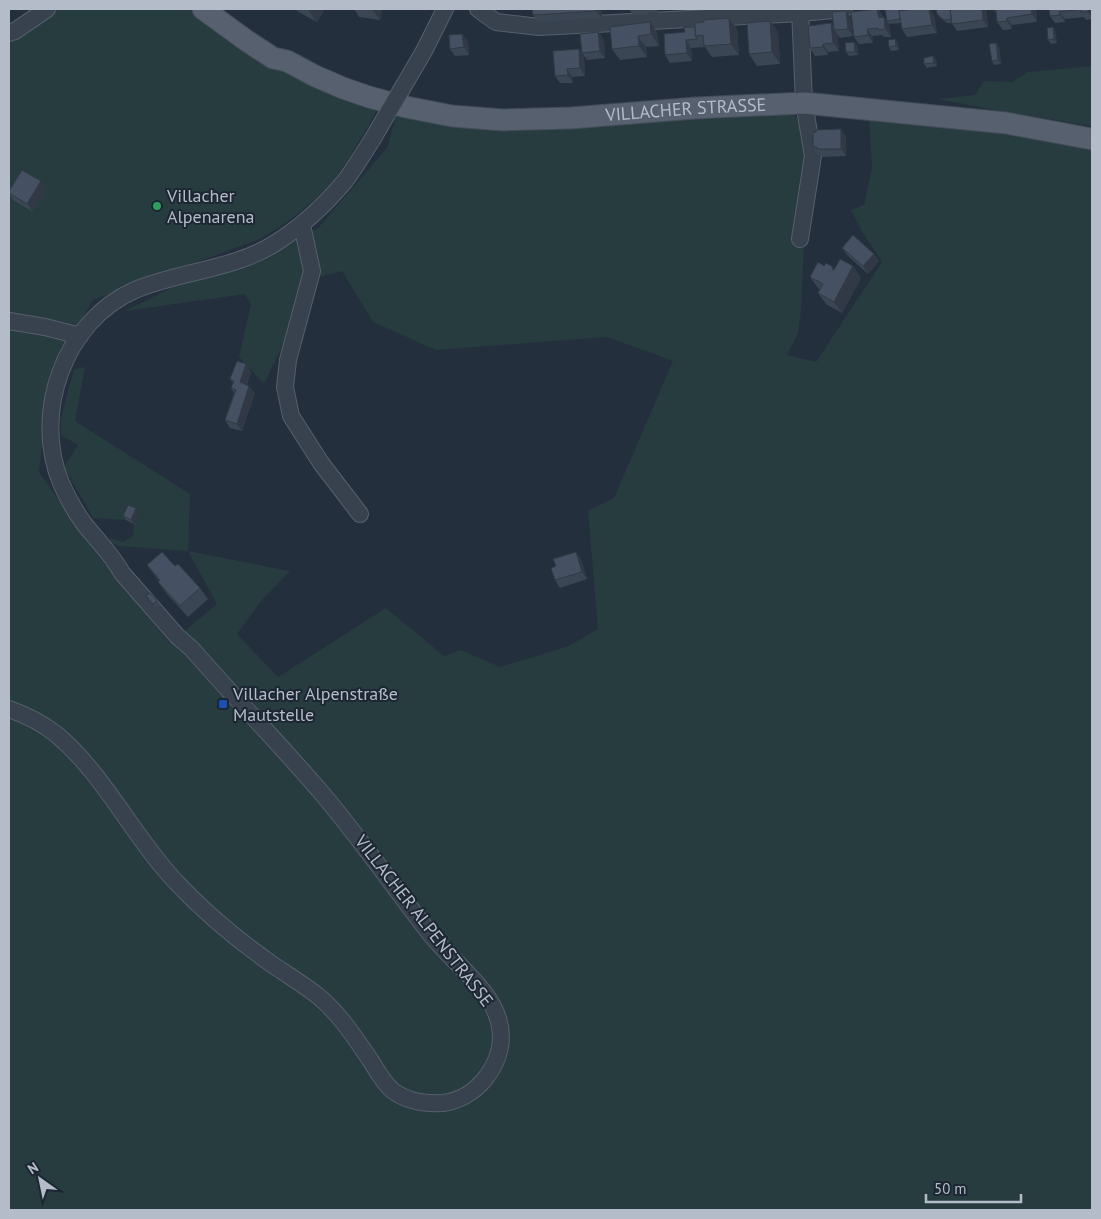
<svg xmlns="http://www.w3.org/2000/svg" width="1101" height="1219" font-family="'PT Sans',sans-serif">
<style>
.green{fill:#263c3f}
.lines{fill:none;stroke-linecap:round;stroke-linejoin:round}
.minor-casing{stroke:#565f6c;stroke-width:18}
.major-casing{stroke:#414a57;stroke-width:23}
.minor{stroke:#38414e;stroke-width:16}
.major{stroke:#56606e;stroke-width:21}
.minor-bridge-casing{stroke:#565f6c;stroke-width:18;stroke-linecap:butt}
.minor-bridge{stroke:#38414e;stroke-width:16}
.wall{fill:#3b4654}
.shaded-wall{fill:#303945}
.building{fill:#455162;stroke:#303945}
.leisure-dot{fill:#2e9e5b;stroke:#1d2633;stroke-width:2}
.transit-dot{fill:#1a4fb4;stroke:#1d2633;stroke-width:2}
.labels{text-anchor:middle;stroke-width:4;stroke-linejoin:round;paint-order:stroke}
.street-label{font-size:18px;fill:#b4bcc9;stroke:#1d2633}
.poi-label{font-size:18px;fill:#b4bcc9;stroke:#1d2633;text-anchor:start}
</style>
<rect width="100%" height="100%" fill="#242f3e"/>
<g class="green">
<path d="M56,9H198L377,110C363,135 346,167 327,188C307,208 284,225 260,239L93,300L50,374L39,472L97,555L170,643L217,604L188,551L119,546L109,542L110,538L123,542L133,536L134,524L139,512L126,520L93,518L64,467L78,445L61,435V418L74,369L85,367L75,421L190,494L188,551L290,571L261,601L237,634L278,677L386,608L444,656L461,650L500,667L569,646L598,629L588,510L614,498L673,361L607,337L436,350L373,322L342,271L315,278L264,384L239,357L251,304L245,294L125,311L173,287L249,265L318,228L387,148L397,113L470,124L542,130L789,112L799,120L808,157L801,311L798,333L787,355L816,362L882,262L863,233L851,210L864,205L872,168L869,119L1007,132L1092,147V1210H9V40L24,34Z"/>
<path d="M1092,66V126L994,110L938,99L975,95L984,81L1012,82L1028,72Z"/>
</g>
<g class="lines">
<defs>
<g id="minor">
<path d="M478,9L496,22L539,27L801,13L844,9"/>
<path d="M800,9L804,103L813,156L800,239"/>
<path d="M9,33L15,31L47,9"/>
<path d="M424,51L445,9"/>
<path d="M302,225L312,271L288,360L285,387L291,416L321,463L360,514"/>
<path d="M9,321L45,327L80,336"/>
<path d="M9,709C26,715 42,723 56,734C105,775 133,837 177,883C206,914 239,941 273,965C288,975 304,985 318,996C340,1014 355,1038 371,1061C377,1071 383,1082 392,1090C406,1101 426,1104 443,1103C459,1101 474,1092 484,1080C500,1061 506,1037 496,1013C485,985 450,959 431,935C395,889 362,841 325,797C282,746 235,699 192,649L177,636L122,573C112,555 98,541 85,525C76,513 67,497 61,483C32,413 64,321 135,290C180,271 232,270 274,244C301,227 325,205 345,181C355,168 363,154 372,140"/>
</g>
<g id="major">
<path id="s1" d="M203,9L247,41L273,58L287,61L315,76L343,88L369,97L406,107L452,116L503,120L571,118L696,108L804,103L1006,123L1092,139"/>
</g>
</defs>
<use href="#minor" class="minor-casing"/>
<use href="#major" class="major-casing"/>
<use href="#minor" class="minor"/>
<use href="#major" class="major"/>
<defs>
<path id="minor-bridge" d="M372,140L424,51"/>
</defs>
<use href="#minor-bridge" class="minor-bridge-casing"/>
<use href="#minor-bridge" class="minor-bridge"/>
</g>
<g class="wall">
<path d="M296,9H325L317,22L297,11Z"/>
<path d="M354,9H382L380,20L359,17Z"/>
<path d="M499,9H521L500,10Z"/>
<path d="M601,9L602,18L538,22L533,15Z"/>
<path d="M629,9H657L658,13L632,14Z"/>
<path d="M878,9L883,17H884L889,25L891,37H884L882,35L872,36L873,43L859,44L854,37Z"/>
<path d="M885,9H900L901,11L934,15L937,33L907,37L902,29L901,23L889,24L887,21Z"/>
<path d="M986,9L988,27L957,31L952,23H947L939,17L937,14Z"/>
<path d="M993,9H1036L1037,22L1012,25V29L1003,30L997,22L996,13Z"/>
<path d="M1049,9H1092V19L1086,20L1084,17L1065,19V22L1055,23L1050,16Z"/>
<path d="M846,11L853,36L840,38L837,34L839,51L828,52V55L815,56L810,48L831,23L834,27Z"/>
<path d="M729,18L737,29L739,55L712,57L705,47L691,48L692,61L670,63L665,55L695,27L704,22Z"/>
<path d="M770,21L778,32L780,64L757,66L749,54Z"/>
<path d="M650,22L657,33L659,46L646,47L647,57L620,60L612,49Z"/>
<path d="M1053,27L1055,31L1057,43L1051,44L1048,40Z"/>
<path d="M598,32L604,40L605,58L587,60L582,53Z"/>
<path d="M462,34L468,41L469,55L455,56L450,49Z"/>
<path d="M895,39L898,43L899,50L891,51L889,47Z"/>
<path d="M996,43L999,47L1001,64L994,65L992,61Z"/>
<path d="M857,45L858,55L849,56L846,52Z"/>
<path d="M579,49L584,57L585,76L572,77L573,83H560L555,76Z"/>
<path d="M933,56L936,60L937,66L927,68L924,64Z"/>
<path d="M841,129L846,137V156L822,157L821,155H818L813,147Z"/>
<path d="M41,181L46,189L33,212L13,200L9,194V191Z"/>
<path d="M842,248L874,254L879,261L868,274L847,255Z"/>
<path d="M824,266L835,269L853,266L861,278L842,313L826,304L818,293L820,290L818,288L810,277Z"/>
<path d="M251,372L247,385L255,393L242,431L230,428L225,420L234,393L231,388L233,383L230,379Z"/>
<path d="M139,512L134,524L126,520L123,516Z"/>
<path d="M576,552L581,560L587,579L560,588L555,580L556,566Z"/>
<path d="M147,565L175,566L200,588L208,599L188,617L166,593L158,582L159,581Z"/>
<path d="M146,596L157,601L160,605L156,608Z"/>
</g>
<g class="shaded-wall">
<path d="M310,9H325L317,22L309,11Z"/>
<path d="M372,9H382L380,20Z"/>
<path d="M596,9H601L602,18L596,11Z"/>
<path d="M878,9L883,16L884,25L879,18Z"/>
<path d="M929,9H930L934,15L937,33L932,25Z"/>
<path d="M982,9H986L988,27L983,20Z"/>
<path d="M1031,9H1036L1037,22L1032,14Z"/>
<path d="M1088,9H1092V17L1088,12Z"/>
<path d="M846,11L851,18L853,36L848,29Z"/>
<path d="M1059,12L1065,19V22L1060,15Z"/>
<path d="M884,17L889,25L891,37L885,29Z"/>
<path d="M729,18L737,29L739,55L731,44Z"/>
<path d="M1007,18L1012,25V29L1007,21Z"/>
<path d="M770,21L778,32L780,64L772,52Z"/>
<path d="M650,22L657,33L659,46L651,34Z"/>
<path d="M831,23L836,30H834L837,34L839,51L833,43Z"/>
<path d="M1053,27L1055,31L1057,43L1054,39Z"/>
<path d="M867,29L872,36L873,43L868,35Z"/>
<path d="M598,32L604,40L605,58L600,51Z"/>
<path d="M462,34L468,41L469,55L464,47Z"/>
<path d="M638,36L646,47L647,57L639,46Z"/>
<path d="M895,39L898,43L899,50L896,46Z"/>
<path d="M686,40L691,48L692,61L687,53Z"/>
<path d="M854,42L857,45L858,55L855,52Z"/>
<path d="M996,43L999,47L1001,64L998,60Z"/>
<path d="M823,44L828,52V55L823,47Z"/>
<path d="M579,49L584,57L585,76L580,68Z"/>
<path d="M933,56L936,60L937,66L934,63Z"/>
<path d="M567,69L572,77L573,83L568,75Z"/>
<path d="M841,129L846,137V156L841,149Z"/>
<path d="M41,181L46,189L33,212L27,204Z"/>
<path d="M874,254L879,261L868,274L863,266Z"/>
<path d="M853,266L861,278L842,313L834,302Z"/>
<path d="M246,364L251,372L245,389L240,382Z"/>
<path d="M249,386L255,393L242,431L237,424Z"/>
<path d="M136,508L139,512L134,524L131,520Z"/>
<path d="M576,552L581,560L587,579L582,572Z"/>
</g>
<g class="building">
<path d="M532,9H596V11L533,15Z"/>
<path d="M877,9L879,18L884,17L885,29L879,30L878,28L867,29L868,35L854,37L851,12Z"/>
<path d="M885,9H899L900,19L887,21Z"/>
<path d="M914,9H929L932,25L902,29L899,11Z"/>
<path d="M936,9H950L951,19L944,20L937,14Z"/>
<path d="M950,9H982L983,20L952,24Z"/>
<path d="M996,9H1031L1032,14L1007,18V21L997,22Z"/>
<path d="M1049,9H1088V12H1081V9L1059,12L1060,15L1050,16Z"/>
<path d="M846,11L848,29L834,30L832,12Z"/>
<path d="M729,18L731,44L704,46L703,35L695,36V23L704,22V20Z"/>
<path d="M770,21L772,52L749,54L747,23Z"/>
<path d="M650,22L651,34L638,36L639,46L612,49L610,27Z"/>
<path d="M831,23L833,43L823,44V47L810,48L808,26Z"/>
<path d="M684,27H695V36L698,39L686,40L687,53L665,55L664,34L685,32Z"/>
<path d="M1053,27L1054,39L1048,40L1047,28Z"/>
<path d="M598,32L600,51L582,53L580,34Z"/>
<path d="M462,34L464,47L450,49L449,35Z"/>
<path d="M895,39L896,46L889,47L888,40Z"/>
<path d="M854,42L855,52H846L845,43Z"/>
<path d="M996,43L998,60L992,61L989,44Z"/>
<path d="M579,49L580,68L567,69L568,75L555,76L553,51Z"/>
<path d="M933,56L934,63L924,64V58Z"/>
<path d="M841,129V149H817V147H813V132H816V130Z"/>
<path d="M22,170L41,181L27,204L9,193V191Z"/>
<path d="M853,235L874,254L863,266L842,248Z"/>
<path d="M840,259L853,266L834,302L818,293L823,284L810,277L818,262L824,266L826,263L833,267L832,269L834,270Z"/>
<path d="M237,361L246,364L240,382L249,386L237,424L225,420L236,390L231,388L234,381L230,379Z"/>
<path d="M128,505L136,508L131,520L123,516Z"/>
<path d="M162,552L175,566L178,564L200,588L180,606L158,582L160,580L147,565Z"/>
<path d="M576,552L582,572L555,580L551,568L556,566L553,559Z"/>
<path d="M150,593L157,601L153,604L146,596Z"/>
</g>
<circle class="leisure-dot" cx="157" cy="206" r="5"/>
<rect class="transit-dot" x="218" y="699" width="10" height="10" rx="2.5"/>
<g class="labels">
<g class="street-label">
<text dy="6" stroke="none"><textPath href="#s1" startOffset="509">VILLACHER STRASSE</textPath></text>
<text transform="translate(424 921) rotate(52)" y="6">VILLACHER ALPENSTRASSE</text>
</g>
<g class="poi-label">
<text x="167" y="202">Villacher<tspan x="167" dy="21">Alpenarena</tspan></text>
<text x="233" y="700">Villacher Alpenstraße<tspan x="233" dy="21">Mautstelle</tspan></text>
</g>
</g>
<rect width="1101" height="1219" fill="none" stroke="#b4bcc9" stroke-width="20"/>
<g transform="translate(40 1179) rotate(327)" stroke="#1d2633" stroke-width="4" paint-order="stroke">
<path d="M0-4L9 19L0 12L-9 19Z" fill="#b4bcc9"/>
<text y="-8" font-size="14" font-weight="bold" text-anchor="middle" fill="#b4bcc9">N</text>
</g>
<path d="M926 1194v8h95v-8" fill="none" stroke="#b4bcc9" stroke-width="2.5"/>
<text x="934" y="1194" font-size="15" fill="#b4bcc9" stroke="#1d2633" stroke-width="4" paint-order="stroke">50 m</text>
</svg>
